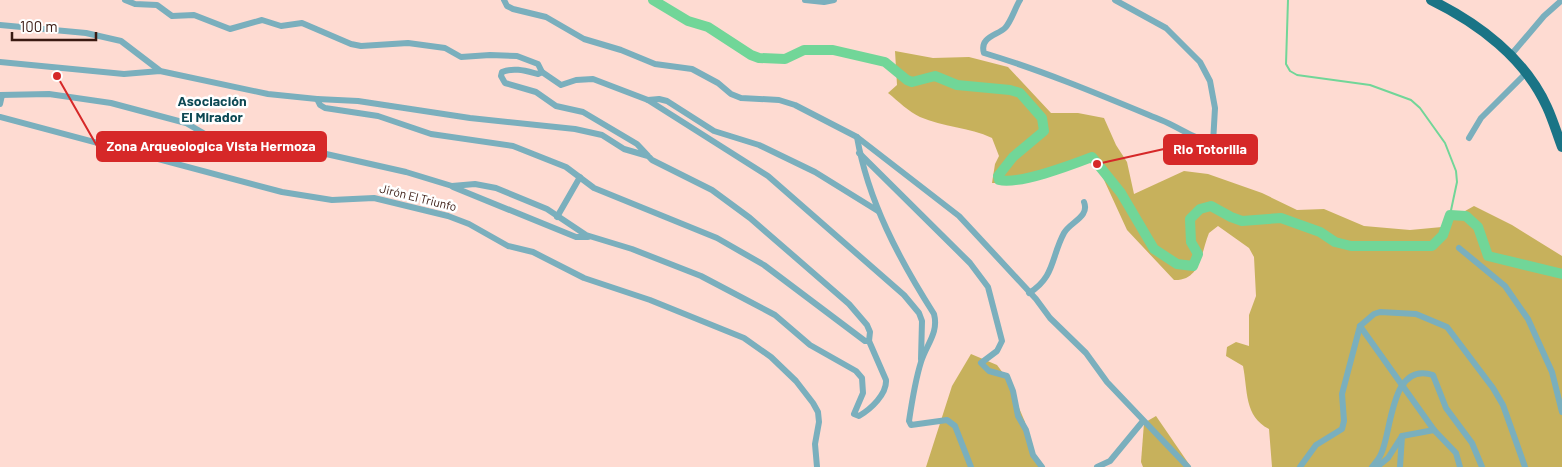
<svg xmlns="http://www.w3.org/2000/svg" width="1562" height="467" font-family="Barlow,sans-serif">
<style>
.green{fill:#c7b15c}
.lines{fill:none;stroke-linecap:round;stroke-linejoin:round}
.stream{stroke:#71d698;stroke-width:2}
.river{stroke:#71d698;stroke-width:10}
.minor{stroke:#7aafbd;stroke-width:6}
.trunk{stroke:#1a7486;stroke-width:10}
.labels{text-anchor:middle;stroke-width:5;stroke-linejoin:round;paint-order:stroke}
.street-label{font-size:12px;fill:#3a1a12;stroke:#fff}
.neighbourhood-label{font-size:14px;font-weight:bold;fill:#0c4853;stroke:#fff}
.leader{fill:none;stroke:#d62828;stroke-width:2}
.callout-dot{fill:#d62828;stroke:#fff;stroke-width:2}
.callout{fill:#d62828;stroke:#d62828;stroke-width:2}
.callout-label{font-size:14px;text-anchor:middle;font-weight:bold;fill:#fff}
</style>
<rect width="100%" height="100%" fill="#fedbd2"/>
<g class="green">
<path d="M895,51L933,58L969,57L1008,67L1051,113H1078L1104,118L1116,145L1127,162L1134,194L1184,171L1208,174L1262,193L1297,210L1324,209L1364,226L1410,230L1442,227L1449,220L1474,206L1512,225L1562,256V467H1272L1269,429C1244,416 1248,391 1243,366L1226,356L1227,347L1236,342L1249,346V315L1256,296L1254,257L1249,248L1218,226L1209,233C1201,252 1201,281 1174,280L1127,230L1099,169L1091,160C1071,160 1061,171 1043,177C1027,183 1008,183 992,183L995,164L999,156L992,138C969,127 943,127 920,117C909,112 898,101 888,93L897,85Z"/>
<path d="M971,354L997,365L1006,377L1025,422L1029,448L1044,467H926L952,386Z"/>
<path d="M1156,416L1191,467H1143L1141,462L1144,423Z"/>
</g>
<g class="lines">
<path class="stream" d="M1288,0L1286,64L1290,71L1297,75L1370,85L1411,100L1420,108L1445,143L1456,171L1457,182L1450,215"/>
<path class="river" d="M653,0L688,21L708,27L751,55L759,58L785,59L804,50H833L885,62L907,80L912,82L935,76L957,85L1010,90L1020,93L1042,118L1044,131L1013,157L998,176L999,180C1019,185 1071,165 1092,157L1121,193L1154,249L1177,264L1193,266L1198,254L1191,242L1190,219L1200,209L1211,206L1231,217L1242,221L1281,218L1320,232L1335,242L1351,246H1432L1443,235L1450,215L1466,216L1478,227L1488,256L1562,274"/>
<g class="minor">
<path d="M125,0L135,4L157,5L172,16L194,15L230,29L262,20L281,26L302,23L351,44L361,46L408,43L445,48L461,57L490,55L517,56L538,64L542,72"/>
<path d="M504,0L507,6L513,9L546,17L584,39L621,50L655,64L692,69L718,83L731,94L741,98L779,100L795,105L857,137L959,216L1036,299L1050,318L1086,353L1107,382L1188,467"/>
<path d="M805,0L824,2L834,0"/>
<path d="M1020,0C1015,8 1011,22 1005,28C998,35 979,37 984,53C1044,71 1103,96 1161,120C1179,127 1193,139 1213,143L1215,108L1210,81L1200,62L1166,28L1115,0"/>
<path d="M0,25L86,33L121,41L159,70"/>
<path d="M1510,56L1544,16L1562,0"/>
<path d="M0,62L124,74L160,71L268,94L317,99"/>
<path d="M0,95L49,94L111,103L186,123L205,134L219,139L273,142L406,172L452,186L475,184L496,188L547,209L586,235L632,249L701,276L775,315L810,345L856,371L862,378L863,393L854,414L859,416C871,409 887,394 886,380L869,341"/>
<path d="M648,100L659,99L667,101L714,131L759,145L815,172L878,211"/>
<path d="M0,104L2,95"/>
<path d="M0,117L282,192L332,200L374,198L448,216L469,224L508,246L533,252L584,278L650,300L744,338L771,357L796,381L813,403L818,412L819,422L815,444L817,467"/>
<path d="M857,137C868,201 899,259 934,314C939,333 926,345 921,362C915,381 912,401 909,421L911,425L947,420L955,426L971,467"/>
<path d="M1469,138L1481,118L1525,74"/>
<path d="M859,153L970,263L988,287L1002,341L997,351L981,363L989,371L1007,376L1013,391L1018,416L1026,430L1033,455L1042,467"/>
<path d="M648,156L624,149L602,135L575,129L470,118L358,101L317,99L320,105L325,108L378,116L431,134L513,146L566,167L594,188L717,238L764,265L865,341H869L870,332L867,325L849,304L750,218L712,190L652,160L637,144L583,112L556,106L536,92L505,83L501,76L502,72C514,67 526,71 538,74L542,72L561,85L576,80L593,79L648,100L768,176L904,295L919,313L922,321L921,359"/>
<path d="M453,187L576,237H588"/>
<path d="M557,217L580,177"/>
<path d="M1459,248L1505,286L1528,319L1552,372L1562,412"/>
<path d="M1029,293C1055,277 1051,257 1064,233C1070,222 1090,217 1084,202"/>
<path d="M1360,326L1434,430L1456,453L1460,467"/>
<path d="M1097,467L1110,461L1143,421"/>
<path d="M1300,467L1316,445L1342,429L1344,421L1342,394L1360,326L1374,314L1380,312L1416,314L1447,327L1493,388L1503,405L1525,467"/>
<path d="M1372,467C1375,463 1379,459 1381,454C1392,432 1390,361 1433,375L1446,408L1472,443L1482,467"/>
<path d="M1377,467L1388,458L1402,436L1434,430"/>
<path d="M1400,467L1402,436"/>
</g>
<path class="trunk" d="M1431,0C1478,23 1525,58 1547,107C1553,120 1557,134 1562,147"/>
</g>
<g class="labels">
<g class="street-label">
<text transform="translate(418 198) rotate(14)" y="4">Jirón El Triunfo</text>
</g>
<g class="neighbourhood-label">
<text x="212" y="106">Asociación<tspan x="212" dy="16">El Mirador</tspan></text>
</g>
</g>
<path class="leader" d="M57 76L97 146M1097 164L1164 149"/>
<g class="callout-dot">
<circle cx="57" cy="76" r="5"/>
<circle cx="1097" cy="164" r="5"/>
</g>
<g class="callout">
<rect x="97" y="132" width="229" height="29" rx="5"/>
<rect x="1164" y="135" width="93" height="29" rx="5"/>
</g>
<g class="callout-label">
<text x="211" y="151">Zona Arqueologica Vista Hermoza</text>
<text x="1210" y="154">Rio Totorilla</text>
</g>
<path d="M12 32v8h84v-8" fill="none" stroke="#3a1a12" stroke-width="2.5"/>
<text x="20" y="32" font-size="15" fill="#3a1a12" stroke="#ffffff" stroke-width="4" paint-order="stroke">100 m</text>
</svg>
